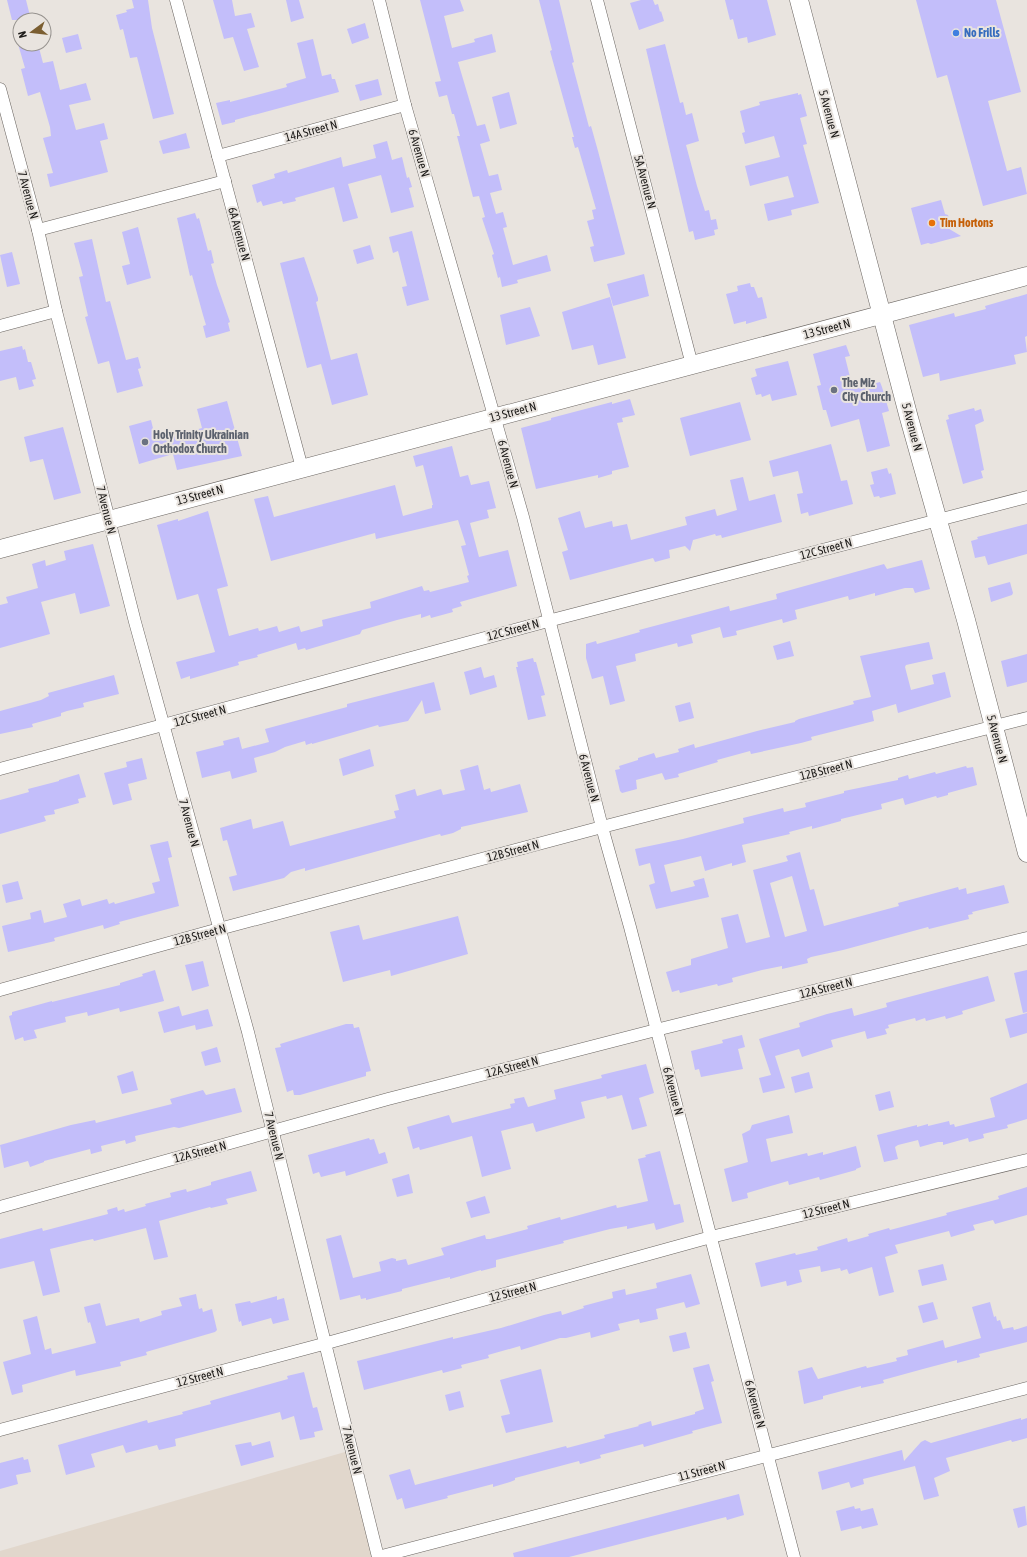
<svg xmlns="http://www.w3.org/2000/svg" width="1027" height="1557" font-family="'Asap Condensed',sans-serif">
<style>
.built{fill:#e1d7cc}
.building{fill:#c3befa;fill-rule:evenodd}
.lines{fill:none;stroke-linecap:round;stroke-linejoin:round}
.street-casing{stroke:#6a6561;stroke-width:13}
.secondary-casing{stroke:#6a6561;stroke-width:19}
.street{stroke:#fff;stroke-width:12}
.secondary{stroke:#fff;stroke-width:18}
.shop-dot{fill:#3f7fe0;stroke:#e9e4df;stroke-width:1.5}
.food-dot{fill:#e8710a;stroke:#e9e4df;stroke-width:1.5}
.worship-dot{fill:#6b7280;stroke:#e9e4df;stroke-width:1.5}
.labels{text-anchor:middle;stroke-width:4;stroke-linejoin:round;paint-order:stroke}
.shop-label{font-size:12px;font-weight:bold;fill:#366cbe;stroke:#e9e4df;text-anchor:start}
.street-label{font-size:12px;fill:#1c1a18;stroke:#e9e4df}
.food-label{font-size:12px;font-weight:bold;fill:#c56008;stroke:#e9e4df;text-anchor:start}
.worship-label{font-size:12px;font-weight:bold;fill:#5b616d;stroke:#e9e4df;text-anchor:start}
</style>
<rect width="100%" height="100%" fill="#e9e4df"/>
<path class="built" d="M352,1450L378,1557H0V1551Z"/>
<g class="building">
<path d="M7,0H26L31,20H12Z"/>
<path d="M132,0H148L152,28L174,114L153,119L137,57L130,58L123,29L120,30L116,15L127,12L126,10L134,8Z"/>
<path d="M213,0H232L235,16L251,13L255,27L247,29L259,67L244,71L233,37L224,39Z"/>
<path d="M286,0H299L304,18L291,22Z"/>
<path d="M420,0H460L464,11L444,16L452,48L475,42L474,39L492,34L496,52L458,62L477,126L485,124L490,141L480,144L489,176L498,174L502,190L490,193L496,214L503,212L507,227L503,228L513,265L547,255L551,271L517,280L518,283L502,287L500,277L498,278L492,255L494,254L482,218L485,217L479,196L473,197L457,136H460L454,114H452L447,95L439,97L435,82L441,81Z"/>
<path d="M539,0H559L574,62L572,63L589,127L591,126L598,151L625,254L623,255L594,262L590,247L594,246L587,221L594,219L592,210L596,209L578,147L575,148L572,137H574L550,51L552,50Z"/>
<path d="M641,0H653L655,5L658,4L660,12L661,11L664,21L639,30L630,3Z"/>
<path d="M725,0H767L776,35L748,43L747,37L738,39L733,19L730,20Z"/>
<path d="M916,0H996L1021,92L988,101L1007,171L1021,167L1027,194L983,206L947,75L937,78Z"/>
<path d="M365,23L369,38L352,44L347,29Z"/>
<path d="M78,34L82,49L66,53L62,38Z"/>
<path d="M313,39L322,76L331,74L332,79H335L339,92L235,120V122L222,125L216,103L230,100V102L287,87L286,84L306,78L297,43Z"/>
<path d="M18,44H38L43,63L53,61L60,90L86,83L91,100L69,105L76,130L104,123L108,139L100,141L108,172L50,187L47,174L53,173L43,138L51,136L50,127L40,92L28,96L21,69L25,68Z"/>
<path d="M665,44L680,103L683,102L686,115L692,113L699,141L686,145L697,186L705,211L709,210L711,220L716,219L718,229L714,230L715,235L695,240L693,231L689,232L646,49Z"/>
<path d="M378,79L382,95L360,101L355,85Z"/>
<path d="M509,92L517,124L500,129L492,97Z"/>
<path d="M798,93V95L801,94L807,116L800,118L807,144L803,145L819,203L791,210L792,215L768,221L764,204L794,197L788,176L750,186L745,166L780,157L774,136L745,144L742,133L745,132L740,111L760,105L759,102Z"/>
<path d="M186,133L190,148L163,154L159,141Z"/>
<path d="M387,141L392,160L402,157L407,178L409,177L412,187L409,188L414,207L391,213L381,175L348,184L358,218L343,222L334,187L295,198L296,201L283,204L282,201L263,206L261,201L257,203L252,185L275,178L274,174L287,170L288,173L338,158L341,157L343,167L376,158L373,145Z"/>
<path d="M941,200L945,214L948,215L950,222L946,227L961,236L931,244L928,243L921,245L911,208Z"/>
<path d="M195,213L197,219L199,218L208,251L211,250L214,263L211,264L217,285L230,322L228,323L230,331L206,338L203,326L206,325L203,315L192,275L190,276L177,218Z"/>
<path d="M138,227L151,278L127,285L122,266L130,264L122,232Z"/>
<path d="M412,231L429,300L407,306L402,287L407,286L398,251L393,253L389,237Z"/>
<path d="M92,239L106,302L110,301L126,360L138,357L141,368L138,369L143,386L117,393L109,361L98,364L85,317L88,316L79,277L83,276L74,243Z"/>
<path d="M370,245L374,259L357,264L353,250Z"/>
<path d="M12,252L20,284L7,287L0,255Z"/>
<path d="M304,257L318,298V301L316,302L331,360L357,353L368,395L332,405L321,364L307,368L280,263Z"/>
<path d="M644,274L649,296L613,306L607,284Z"/>
<path d="M750,283L751,287H754L758,298L762,297L767,318L746,324V321L734,324L726,294L738,291L737,286Z"/>
<path d="M1027,294V336L1025,337L1027,352L1014,355L1016,364L940,381L939,373L923,377L909,325L954,313L955,317L986,309L985,306Z"/>
<path d="M610,297L626,358L598,365L593,345L572,350L562,312Z"/>
<path d="M530,307L540,336L506,345L500,315Z"/>
<path d="M846,345L850,356L845,357L853,389L880,382L882,387L889,411L882,413L890,446L867,452L859,419L831,427L826,410H823L817,386L821,385L813,354Z"/>
<path d="M22,346L23,350L25,349L28,362H31L36,379L32,380L34,386L19,390L16,377L0,381V351Z"/>
<path d="M788,361L797,395L772,401L770,394L762,397L761,394L756,395L751,378L757,376L755,369Z"/>
<path d="M630,399L635,415L622,418L623,422L617,423L629,467L612,471V474L598,478V475L536,489L521,428L551,420V418L612,402V404Z"/>
<path d="M227,401L242,456L177,470L173,454L139,464L129,426L151,420L156,441L202,428L197,409Z"/>
<path d="M740,402L751,440L690,456L680,418Z"/>
<path d="M974,408L975,411L981,409L984,421L975,425L984,470L981,471L983,478L963,484L946,420L949,419L948,415Z"/>
<path d="M63,427L81,493L54,500L43,459L30,462L24,437Z"/>
<path d="M831,444L841,481L847,480L853,504L809,516L808,512L801,514L797,494L803,493L798,471L773,477L769,461Z"/>
<path d="M452,446L460,477L468,475L471,485L489,481L496,508L487,510L489,518L470,523L479,557L508,550L517,586L460,602L462,606L452,609L453,612L431,618L430,615L421,618V614L397,620L362,630L360,634L306,650L305,648L298,650L296,643L257,655L258,657L238,662L239,665L190,679V676L181,679L176,662L215,652L198,594L177,600L157,525L178,519V521L208,511L228,586L217,589L229,636L258,628L259,631L277,626L279,632L299,626L301,632L323,626L322,620L371,608L370,602L422,586L424,591L429,590L430,592L469,582L467,576L469,575L461,546L466,545L458,520L376,539L375,533L271,561L254,499L268,496L274,517L395,485L403,516L432,508V505H433L423,465L416,467L413,456Z"/>
<path d="M887,468L889,474L891,473L896,494L880,498L879,496L874,497L870,485L874,484L871,472Z"/>
<path d="M743,477L749,501L775,494L782,522L722,538L721,535L716,536L715,534L693,540L690,551L685,546L669,550L670,558L655,562L653,558L570,580L562,552L568,550L558,518L580,511L585,528L612,521L613,527L627,524L631,540L687,525L685,517L715,509L717,516L737,510L730,480Z"/>
<path d="M1027,524V554L988,565L985,556L975,558L971,541L978,539L977,537Z"/>
<path d="M93,544L110,606L80,614L75,593L41,602L50,634L0,648V605L8,603L6,597L38,588L32,564L45,560L46,566L66,560L64,551Z"/>
<path d="M922,560L930,589L915,593L913,588H905L875,596V593L849,600L848,596L795,610L797,619L783,623L782,619L736,631L737,635L723,638L720,627L691,635L693,643L678,647L677,643L635,654L636,661L616,666L625,701L610,705L603,676L592,679L586,658V644L596,641L597,644L640,632L639,630L707,612L729,606L730,611L777,599L776,594L884,564L887,569Z"/>
<path d="M1010,582L1013,593L1012,595L991,602L988,588Z"/>
<path d="M790,641L794,656L777,660L773,646Z"/>
<path d="M929,642L933,659L906,665L905,667L911,690L934,684L932,675L945,672L951,697L898,713L896,704L872,711L874,721L811,737L812,740L801,743L751,754L750,751L717,760L718,762L678,774L679,777L665,780L662,773L636,780L637,789L622,793L620,791L615,770L620,769L619,766L638,760V758L654,753L656,758L679,752L678,749L694,744L695,748L757,731L795,722V721L799,719L854,704L853,701L871,697L860,656Z"/>
<path d="M1027,654V682L1007,687L1001,661Z"/>
<path d="M533,658L534,662H536L545,695L541,696L546,716L528,720L516,667H518L517,662Z"/>
<path d="M481,667L484,678L494,675L497,687L470,695L464,672Z"/>
<path d="M114,675L119,694L83,703L84,707L67,711L61,713V716L32,724L33,727L0,734V711L41,700L49,696L48,693Z"/>
<path d="M434,682L441,710L425,714L422,700L408,721L379,727L378,725L312,744V743L306,745L305,741L285,747L275,752L254,758L257,772L232,779L230,771L202,778L196,752L224,745L223,741L239,737L242,749L269,742L265,729L347,707V704Z"/>
<path d="M690,702L694,718L679,722L675,706Z"/>
<path d="M370,749L374,766L343,776L339,759Z"/>
<path d="M142,758L147,779L128,784L132,800L113,805L104,773L127,767L126,762Z"/>
<path d="M478,765L484,790L490,788L491,792L520,784L528,812L461,827V829L453,833L441,836L440,834L305,871V868L291,872L284,878L233,891L229,877L237,875L227,840L223,841L220,828L251,819L253,829L283,821L290,846L396,818L394,811L399,810L395,795L415,789L417,796L441,789L443,795L465,790L460,770Z"/>
<path d="M966,766L967,768L973,767L977,785L948,793V795L937,798L936,796L905,805L903,798L881,804L882,809L841,819V821L812,829V826L789,832L790,834L742,845L746,862L732,866V863L705,871L701,856L664,865L671,892L695,886L693,881L704,878L709,897L656,909L649,885L655,883L650,863L639,866L635,849L683,839L744,823L743,818L783,808L784,812L806,807L805,803L844,793V791L898,780V778L908,775L909,779L935,772L936,774Z"/>
<path d="M79,774L86,797L78,799L79,803L54,810L55,814L44,816L46,821L0,834V800L29,792L28,789L59,781V780Z"/>
<path d="M168,841L172,857L168,858L179,906L119,922L120,924L104,929L103,925L54,938L55,941L8,952L2,926L31,919L30,913L41,910L44,923L67,917L63,904L80,899L82,906L107,899L109,904L114,902L115,904L155,893L152,883L160,881L150,845Z"/>
<path d="M800,852L810,890L814,889L824,926L899,906L898,903L958,887L959,890L966,888L967,894L1004,885L1009,903L972,912L973,914L968,915L969,919L929,929L928,927L843,950L811,957L807,959L808,963L782,969V966L762,970L732,978L733,982L718,986L717,984L680,993L679,990L672,992L666,972L691,965V959L728,948L721,918L738,914L746,943L770,937L753,870L788,861L786,856ZM792,876L807,931L785,937L770,883Z"/>
<path d="M18,881L23,899L6,903L2,885Z"/>
<path d="M458,916L468,954L391,976L390,970L343,982L330,932L359,925L363,940Z"/>
<path d="M203,961L209,986L192,991L185,965Z"/>
<path d="M155,970L164,1001L120,1012L119,1008L88,1016L87,1012L65,1017L66,1022L34,1030L37,1038L24,1041L23,1037L15,1040L9,1016L12,1015V1012L52,1001V1002L120,985V983L143,976L142,974Z"/>
<path d="M1027,970V1012L1023,1013L1014,973Z"/>
<path d="M988,976L995,1001L962,1011L963,1014L946,1019L945,1016L926,1021L925,1018L916,1021L915,1018L888,1025L889,1028L885,1029L887,1034L867,1039L865,1031L831,1040L833,1047L802,1057L799,1049L775,1056L785,1088L763,1093L759,1078L771,1075L759,1039L793,1029L800,1027L799,1023L827,1014L852,1008L854,1016L887,1007L886,1003Z"/>
<path d="M179,1006L182,1016L208,1009L213,1026L196,1030L195,1025L164,1033L158,1012Z"/>
<path d="M1027,1013V1033L1010,1038L1005,1019Z"/>
<path d="M346,1024H353L354,1028L359,1027L371,1071L366,1072V1076L300,1095H294L293,1090L287,1092L275,1048L281,1047L280,1044Z"/>
<path d="M742,1035L745,1047L738,1049L743,1069L701,1077L699,1069L695,1070L691,1051L723,1043L722,1040Z"/>
<path d="M217,1047L221,1062L205,1066L201,1052Z"/>
<path d="M646,1064L654,1093L639,1098L647,1126L632,1130L622,1095L607,1099L606,1096L581,1102L585,1118L536,1132L533,1123L501,1131L511,1169L482,1177L472,1136L420,1150L419,1147L413,1149L407,1127L449,1115L452,1123L511,1108L510,1104L515,1103L514,1099L524,1097L528,1107L556,1099L554,1090L602,1078L601,1075Z"/>
<path d="M133,1071L138,1090L122,1094L117,1076Z"/>
<path d="M809,1072L813,1088L795,1093L791,1077Z"/>
<path d="M1027,1083V1119L1007,1125L1008,1128L983,1134L984,1138L969,1142L968,1138L943,1145V1142H938L920,1147L918,1140L898,1145L895,1147L898,1159L884,1162L877,1135L917,1125V1127L928,1124V1126L949,1121L950,1125L954,1124L955,1127L995,1117L990,1098Z"/>
<path d="M235,1088L242,1112L179,1128L174,1127L135,1136L136,1141L126,1144L125,1140L101,1146L102,1151L91,1154L90,1149L44,1161V1162L30,1167L28,1161L4,1168L0,1145L71,1125L95,1120L96,1123L172,1104L170,1099L203,1090L206,1095Z"/>
<path d="M890,1091L894,1107L879,1111L875,1095Z"/>
<path d="M789,1115L793,1133L766,1139L771,1162L807,1153L808,1156L823,1152V1155L856,1146L861,1167L856,1169V1170L820,1180L819,1177L789,1185L788,1181L747,1193L748,1198L732,1202L724,1169L748,1162L742,1134L750,1130L752,1125Z"/>
<path d="M369,1138L370,1140L374,1139L379,1154L385,1152L388,1163L346,1176L345,1171L321,1177L319,1172L313,1174L308,1155Z"/>
<path d="M660,1151L674,1205L680,1204L684,1222L656,1230L654,1223L627,1229V1226L610,1229L563,1241L564,1243L496,1260V1267L481,1271V1270L450,1279V1277L402,1289V1291L366,1300V1298L361,1299L360,1295L340,1300L326,1239L341,1235L353,1278L381,1271L379,1262L392,1258L396,1259V1261L406,1259L408,1265L444,1255L441,1248L485,1235L486,1239H490L528,1229L527,1226L560,1217L561,1220L616,1205L617,1208L648,1201L638,1159L646,1157L645,1155Z"/>
<path d="M251,1171L257,1191L226,1199L228,1204L211,1208L210,1207L159,1221L168,1257L154,1260L146,1228L94,1241L93,1239L83,1241L50,1249L60,1292L43,1296L34,1261L0,1269V1239L42,1228L43,1231L85,1220L108,1214L107,1210L117,1207L118,1211L124,1209L125,1212L146,1206L145,1204L171,1197L170,1193L186,1189L187,1192L211,1185V1182Z"/>
<path d="M409,1174L413,1193L397,1197L392,1179Z"/>
<path d="M1027,1187V1215L995,1224L993,1220L973,1225L975,1230L951,1237L949,1231L895,1245L898,1253L885,1257L894,1292L879,1296L872,1267L849,1274L847,1269L841,1271L840,1268L821,1272L820,1266L799,1270L802,1282L787,1286L786,1281L761,1287L755,1263L795,1253L796,1255L818,1250L817,1247L847,1238L848,1242L869,1236L868,1234L889,1228L890,1230L947,1215L946,1213L999,1199L998,1196Z"/>
<path d="M485,1196L490,1213L471,1218L466,1202Z"/>
<path d="M943,1264L947,1280L922,1286L918,1270Z"/>
<path d="M691,1274L700,1304L686,1308L684,1302L656,1309L658,1319L640,1323L639,1319L618,1324L620,1330L591,1338L590,1332L566,1338H560L521,1350L520,1346L488,1355L489,1358L461,1365L462,1368L443,1373L442,1370L364,1390L357,1361L453,1337V1339L501,1328L544,1315L561,1311L562,1315L584,1308L583,1306L613,1298L612,1292L625,1289L626,1295L657,1288L656,1283Z"/>
<path d="M196,1294L199,1309L202,1308L203,1312L212,1309L217,1330L215,1332L146,1352L147,1355L120,1362L121,1366L76,1376L75,1370L22,1385L23,1392L12,1395L11,1392L3,1362L31,1354L23,1320L37,1316L45,1350L51,1348L52,1354L96,1343L90,1322L88,1323L84,1307L100,1303L106,1326L139,1318L140,1322L162,1315L161,1311L182,1306L179,1298Z"/>
<path d="M277,1296V1300L284,1298L289,1320L273,1324L271,1318L242,1326L241,1321L239,1322L235,1304L250,1301L251,1303Z"/>
<path d="M933,1302L938,1319L923,1323L918,1306Z"/>
<path d="M990,1302L994,1317L996,1316L997,1321L1000,1320L1003,1329L1013,1327L1014,1330L1027,1326V1342L979,1354L980,1357L957,1363V1360L923,1369L883,1380L884,1383L861,1388V1386L823,1396V1399L804,1404L798,1371L812,1367L818,1379L866,1366L867,1368L897,1361L896,1358L908,1355L907,1350L943,1340L945,1348L981,1338L972,1307Z"/>
<path d="M686,1332L690,1348L673,1352L669,1336Z"/>
<path d="M709,1364L714,1381L711,1382L722,1423L692,1431L693,1433L644,1447L643,1444L600,1455L601,1458L580,1464L579,1461L515,1478V1480L510,1482L493,1487V1484L447,1496L448,1498L405,1509L402,1498L397,1500L389,1475L410,1469L415,1485L566,1446L567,1448L605,1438L604,1435L639,1426L638,1425L651,1421L652,1426L695,1414V1412L704,1409L693,1368Z"/>
<path d="M541,1369L553,1422L506,1433L501,1416L510,1414L500,1380Z"/>
<path d="M304,1372L313,1408L317,1407L323,1430L314,1432L315,1437L300,1440L294,1416L282,1420L280,1412L175,1439L176,1446L159,1450L157,1445L126,1453L123,1445L91,1454L95,1467L66,1475L58,1445L147,1420L148,1423L183,1414L182,1412L211,1404L210,1401L288,1379L287,1376Z"/>
<path d="M460,1391L464,1407L449,1411L445,1395Z"/>
<path d="M1021,1418V1420L1027,1418V1438L1012,1442L1011,1440L946,1458L950,1471L934,1478L939,1496L924,1500L915,1466L863,1479L864,1484L851,1488L849,1482L822,1490L818,1472L902,1450L904,1461L921,1442L925,1440L931,1443Z"/>
<path d="M270,1441L274,1457L241,1466L235,1445L251,1442L252,1446Z"/>
<path d="M23,1457L24,1460L28,1459L31,1472L16,1475L18,1484L0,1489V1463Z"/>
<path d="M739,1494L744,1515L727,1520L726,1517L569,1557H514L513,1553Z"/>
<path d="M854,1506L855,1509L860,1508L861,1511L873,1508L878,1525L862,1529L861,1526L841,1531L836,1511Z"/>
<path d="M1025,1506L1027,1525L1018,1528L1013,1509Z"/>
</g>
<g class="lines">
<defs>
<g id="street">
<path d="M176,0L302,468"/>
<path d="M379,0L405,105L523,517L602,827L630,927L794,1557"/>
<path d="M597,0L692,365"/>
<path d="M0,89L38,230L56,311L135,622L248,1032L378,1557"/>
<path d="M218,156L405,105"/>
<path d="M38,230L225,181"/>
<path d="M0,326L56,311"/>
<path d="M0,769L548,621L1027,497"/>
<path d="M0,990L219,929L602,827L1027,718"/>
<path d="M0,1207L388,1099L656,1030L1027,938"/>
<path d="M0,1430L327,1343L711,1237L1027,1160"/>
<path d="M378,1557L1027,1388"/>
</g>
<g id="secondary">
<path d="M799,0L909,418L966,620L1027,853"/>
<path d="M0,549L1027,276"/>
</g>
</defs>
<use href="#street" class="street-casing"/>
<use href="#secondary" class="secondary-casing"/>
<use href="#street" class="street"/>
<use href="#secondary" class="secondary"/>
</g>
<circle class="shop-dot" cx="956" cy="33" r="4"/>
<circle class="food-dot" cx="932" cy="223" r="4"/>
<g class="worship-dot">
<circle cx="834" cy="390" r="4"/>
<circle cx="145" cy="442" r="4"/>
</g>
<g class="labels">
<g class="shop-label">
<text x="964" y="37">No Frills</text>
</g>
<g class="street-label">
<text transform="translate(829 114) rotate(75)" y="4">5 Avenue N</text>
<text transform="translate(311 131) rotate(-15)" y="4">14A Street N</text>
<text transform="translate(419 153) rotate(74)" y="4">6 Avenue N</text>
<text transform="translate(645 182) rotate(75)" y="4">5A Avenue N</text>
<text transform="translate(28 195) rotate(75)" y="4">7 Avenue N</text>
<text transform="translate(239 234) rotate(75)" y="4">6A Avenue N</text>
<text transform="translate(827 329) rotate(-15)" y="4">13 Street N</text>
<text transform="translate(513 412) rotate(-15)" y="4">13 Street N</text>
<text transform="translate(912 427) rotate(75)" y="4">5 Avenue N</text>
<text transform="translate(508 464) rotate(75)" y="4">6 Avenue N</text>
<text transform="translate(200 495) rotate(-15)" y="4">13 Street N</text>
<text transform="translate(106 510) rotate(76)" y="4">7 Avenue N</text>
<text transform="translate(826 549) rotate(-15)" y="4">12C Street N</text>
<text transform="translate(513 630) rotate(-15)" y="4">12C Street N</text>
<text transform="translate(200 716) rotate(-15)" y="4">12C Street N</text>
<text transform="translate(997 739) rotate(75)" y="4">5 Avenue N</text>
<text transform="translate(826 770) rotate(-14)" y="4">12B Street N</text>
<text transform="translate(589 778) rotate(75)" y="4">6 Avenue N</text>
<text transform="translate(189 823) rotate(75)" y="4">7 Avenue N</text>
<text transform="translate(513 851) rotate(-15)" y="4">12B Street N</text>
<text transform="translate(200 935) rotate(-15)" y="4">12B Street N</text>
<text transform="translate(826 988) rotate(-14)" y="4">12A Street N</text>
<text transform="translate(512 1067) rotate(-15)" y="4">12A Street N</text>
<text transform="translate(673 1091) rotate(75)" y="4">6 Avenue N</text>
<text transform="translate(274 1136) rotate(76)" y="4">7 Avenue N</text>
<text transform="translate(200 1152) rotate(-15)" y="4">12A Street N</text>
<text transform="translate(826 1209) rotate(-14)" y="4">12 Street N</text>
<text transform="translate(513 1292) rotate(-15)" y="4">12 Street N</text>
<text transform="translate(200 1377) rotate(-15)" y="4">12 Street N</text>
<text transform="translate(755 1404) rotate(75)" y="4">6 Avenue N</text>
<text transform="translate(352 1450) rotate(76)" y="4">7 Avenue N</text>
<text transform="translate(702 1471) rotate(-15)" y="4">11 Street N</text>
</g>
<g class="food-label">
<text x="940" y="227">Tim Hortons</text>
</g>
<g class="worship-label">
<text x="842" y="387">The Miz<tspan x="842" dy="14">City Church</tspan></text>
<text x="153" y="439">Holy Trinity Ukrainian<tspan x="153" dy="14">Orthodox Church</tspan></text>
</g>
</g>
<g transform="translate(32 32) rotate(255)"><circle r="19" fill="#e9e4df" stroke="#97938f"/>
<path d="M0-3L7 15L0 10L-7 15Z" fill="#7b5e31"/>
<text y="-6" font-size="11" font-weight="bold" text-anchor="middle" fill="#1c1a18">N</text>
</g>
</svg>
